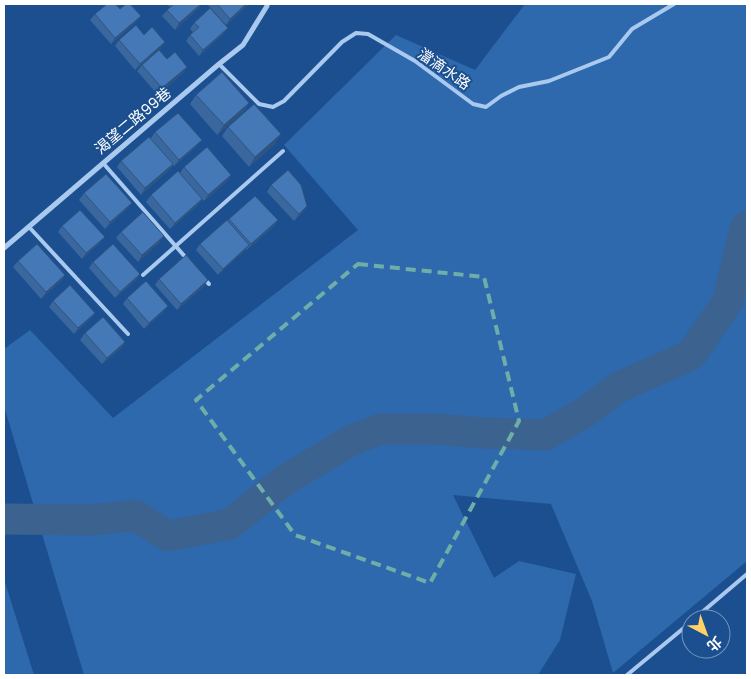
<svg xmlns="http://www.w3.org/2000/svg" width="751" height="679" font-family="Poppins,'Noto Sans TC',sans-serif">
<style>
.green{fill:#2e69ad}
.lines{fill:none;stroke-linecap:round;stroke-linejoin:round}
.river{stroke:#3c6290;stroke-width:31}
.service{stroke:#a9c9ee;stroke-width:4}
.minor{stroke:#a9c9ee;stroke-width:5}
.wall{fill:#3a679d}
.shaded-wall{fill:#305480}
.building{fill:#4478b7;stroke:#305480}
.marked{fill:none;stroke:#6fada8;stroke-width:4;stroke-dasharray:10 6;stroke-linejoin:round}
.labels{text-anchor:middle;stroke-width:4;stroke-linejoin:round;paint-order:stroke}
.street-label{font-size:15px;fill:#fff;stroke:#1b4f8f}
</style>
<rect width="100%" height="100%" fill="#1b4f8f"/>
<g class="green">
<path d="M525,4H747V561L613,673L592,601L551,504L453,495L494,578L519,561L576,574L560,640L538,675H84L4,406V349L30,330L113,418L358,230L284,145L396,35L475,70Z"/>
<path d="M4,579L34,675H4Z"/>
</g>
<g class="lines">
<path class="river" d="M4,519L93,520L135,515L168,536L230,524L285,480L352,440L380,429H435L483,433L545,435L584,413L619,387L691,355L728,301L744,231L747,226"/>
<g class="service">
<path d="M219,64L259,104L273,107L284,101L342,42L356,33L368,34L415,61L473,104L486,107L501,96L519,87L549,81L609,57L632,29L674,4"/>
<path d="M103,163L187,259"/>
<path d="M29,227L128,334"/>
<path d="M143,275L283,151"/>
<path d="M203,278L209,284"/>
<path d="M694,619L747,574"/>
<path d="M627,675L691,622"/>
</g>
<path class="minor" d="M4,248L219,64L243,45L267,6V4"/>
</g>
<g class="wall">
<path d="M167,4H202L199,8L175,30L162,16L170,7Z"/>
<path d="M207,4H249L226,25Z"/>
<path d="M120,9L136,22L111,44L90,20L95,14Z"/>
<path d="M194,23L228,28L223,34L199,56L186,41L190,35L193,32L190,29Z"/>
<path d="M144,35L161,48L135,70L115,46L119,40Z"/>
<path d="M167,59L187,67L183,73L158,95L137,71L142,65Z"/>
<path d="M196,95L249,103L243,112L217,135L190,104Z"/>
<path d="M228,127L275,144L249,167L222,136Z"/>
<path d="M155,132L197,146L174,166L173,165L169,170L141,195L117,167L121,161L151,138Z"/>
<path d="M184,167L231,175L227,181L204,201L202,199L198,205L170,229L146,202L151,195L180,173Z"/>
<path d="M271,185L307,206L303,212L294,221L267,192Z"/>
<path d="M84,193L127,209L105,229L79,200Z"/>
<path d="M229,219L278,220L273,227L247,250L246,249L218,275L196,250L200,244Z"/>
<path d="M62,226L100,243L82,259L58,232Z"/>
<path d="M121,232L160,242L138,262L116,238Z"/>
<path d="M18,261L65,275L61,281L41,299L13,267Z"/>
<path d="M93,262L140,274L136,280L115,298L89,268Z"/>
<path d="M159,279L208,280L204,286L177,310L155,285Z"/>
<path d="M127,298L163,312L144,329L123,304Z"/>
<path d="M53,301L95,313L90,319L74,334L49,307Z"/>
<path d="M85,333L125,342L121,348L102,364L80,340Z"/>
</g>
<g class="shaded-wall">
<path d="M201,4H202L199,8L175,30L179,23Z"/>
<path d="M246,4H249L226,25L230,19Z"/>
<path d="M141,16L136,22L111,44L115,38Z"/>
<path d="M228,28L223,34L199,56L203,50Z"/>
<path d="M165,42L161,48L135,70L140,64Z"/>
<path d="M187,67L183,73L158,95L162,88Z"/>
<path d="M249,103L243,112L217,135L224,125Z"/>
<path d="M281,134L275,144L249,167L255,157Z"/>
<path d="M202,140L197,146L174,166L179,160Z"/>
<path d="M173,164L169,170L141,195L145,188Z"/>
<path d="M231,175L227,181L204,201L208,195Z"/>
<path d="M202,199L198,205L170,229L175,223Z"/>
<path d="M132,203L127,209L105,229L110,222Z"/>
<path d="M307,206L303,212L294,221L299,214Z"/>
<path d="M278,220L273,227L247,250L251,244Z"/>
<path d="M164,236L160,242L138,262L142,255Z"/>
<path d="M105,237L100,243L82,259L86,253Z"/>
<path d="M249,245L245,251L218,275L223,269Z"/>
<path d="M140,274L136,280L115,298L120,292Z"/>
<path d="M65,275L61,281L41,299L46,292Z"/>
<path d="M208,280L204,286L177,310L181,304Z"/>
<path d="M168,306L163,312L144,329L149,323Z"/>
<path d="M95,313L90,319L74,334L78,328Z"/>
<path d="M125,342L121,348L102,364L107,358Z"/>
</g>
<g class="building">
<path d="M107,4H115L120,9L126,4H130L141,16L115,38L95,14Z"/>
<path d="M174,4H201L179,23L167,10Z"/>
<path d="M217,4H246L230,19Z"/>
<path d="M210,8L228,28L203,50L190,35L199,27L194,23Z"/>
<path d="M136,25L144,35L152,27L165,42L140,64L119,40Z"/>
<path d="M159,50L167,59L175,52L187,67L162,88L142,65Z"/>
<path d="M222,72L249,103L224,125L196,95Z"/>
<path d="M254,104L281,134L255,157L228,127Z"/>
<path d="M178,113L202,140L179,160L155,132Z"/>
<path d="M149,137L173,164L145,188L121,161Z"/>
<path d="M207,147L231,175L208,195L184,167Z"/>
<path d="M288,170L301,185L307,206L299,214L271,185Z"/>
<path d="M178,171L202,199L175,223L151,195Z"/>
<path d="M106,174L132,203L110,222L84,193Z"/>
<path d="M255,196L278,220L251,244L229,219Z"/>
<path d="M80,210L105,237L86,253L62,226Z"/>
<path d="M143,212L164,236L142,255L121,232Z"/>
<path d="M227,220L249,245L223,269L200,244Z"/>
<path d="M37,244L65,275L46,292L18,261Z"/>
<path d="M113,244L140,274L120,292L93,262Z"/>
<path d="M186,255L208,280L181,304L159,279Z"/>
<path d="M146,281L168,306L149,323L127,298Z"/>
<path d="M70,285L95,313L78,328L53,301Z"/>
<path d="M103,317L125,342L107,358L85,333Z"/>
</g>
<path class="marked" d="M358,264L484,277L519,421L430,583L295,535L196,400Z"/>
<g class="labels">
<g class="street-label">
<text transform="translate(444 69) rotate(35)" y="5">澢滴水路</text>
<text transform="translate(133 121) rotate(-40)" y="5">渴望二路99巷</text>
</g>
</g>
<rect width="751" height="679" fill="none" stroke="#ffffff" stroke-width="10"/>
<g transform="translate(706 634) rotate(139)"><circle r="24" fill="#1b4f8f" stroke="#7695bc"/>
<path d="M0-4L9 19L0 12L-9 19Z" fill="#ffd166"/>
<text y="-8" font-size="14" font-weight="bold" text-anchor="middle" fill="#ffffff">北</text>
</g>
</svg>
